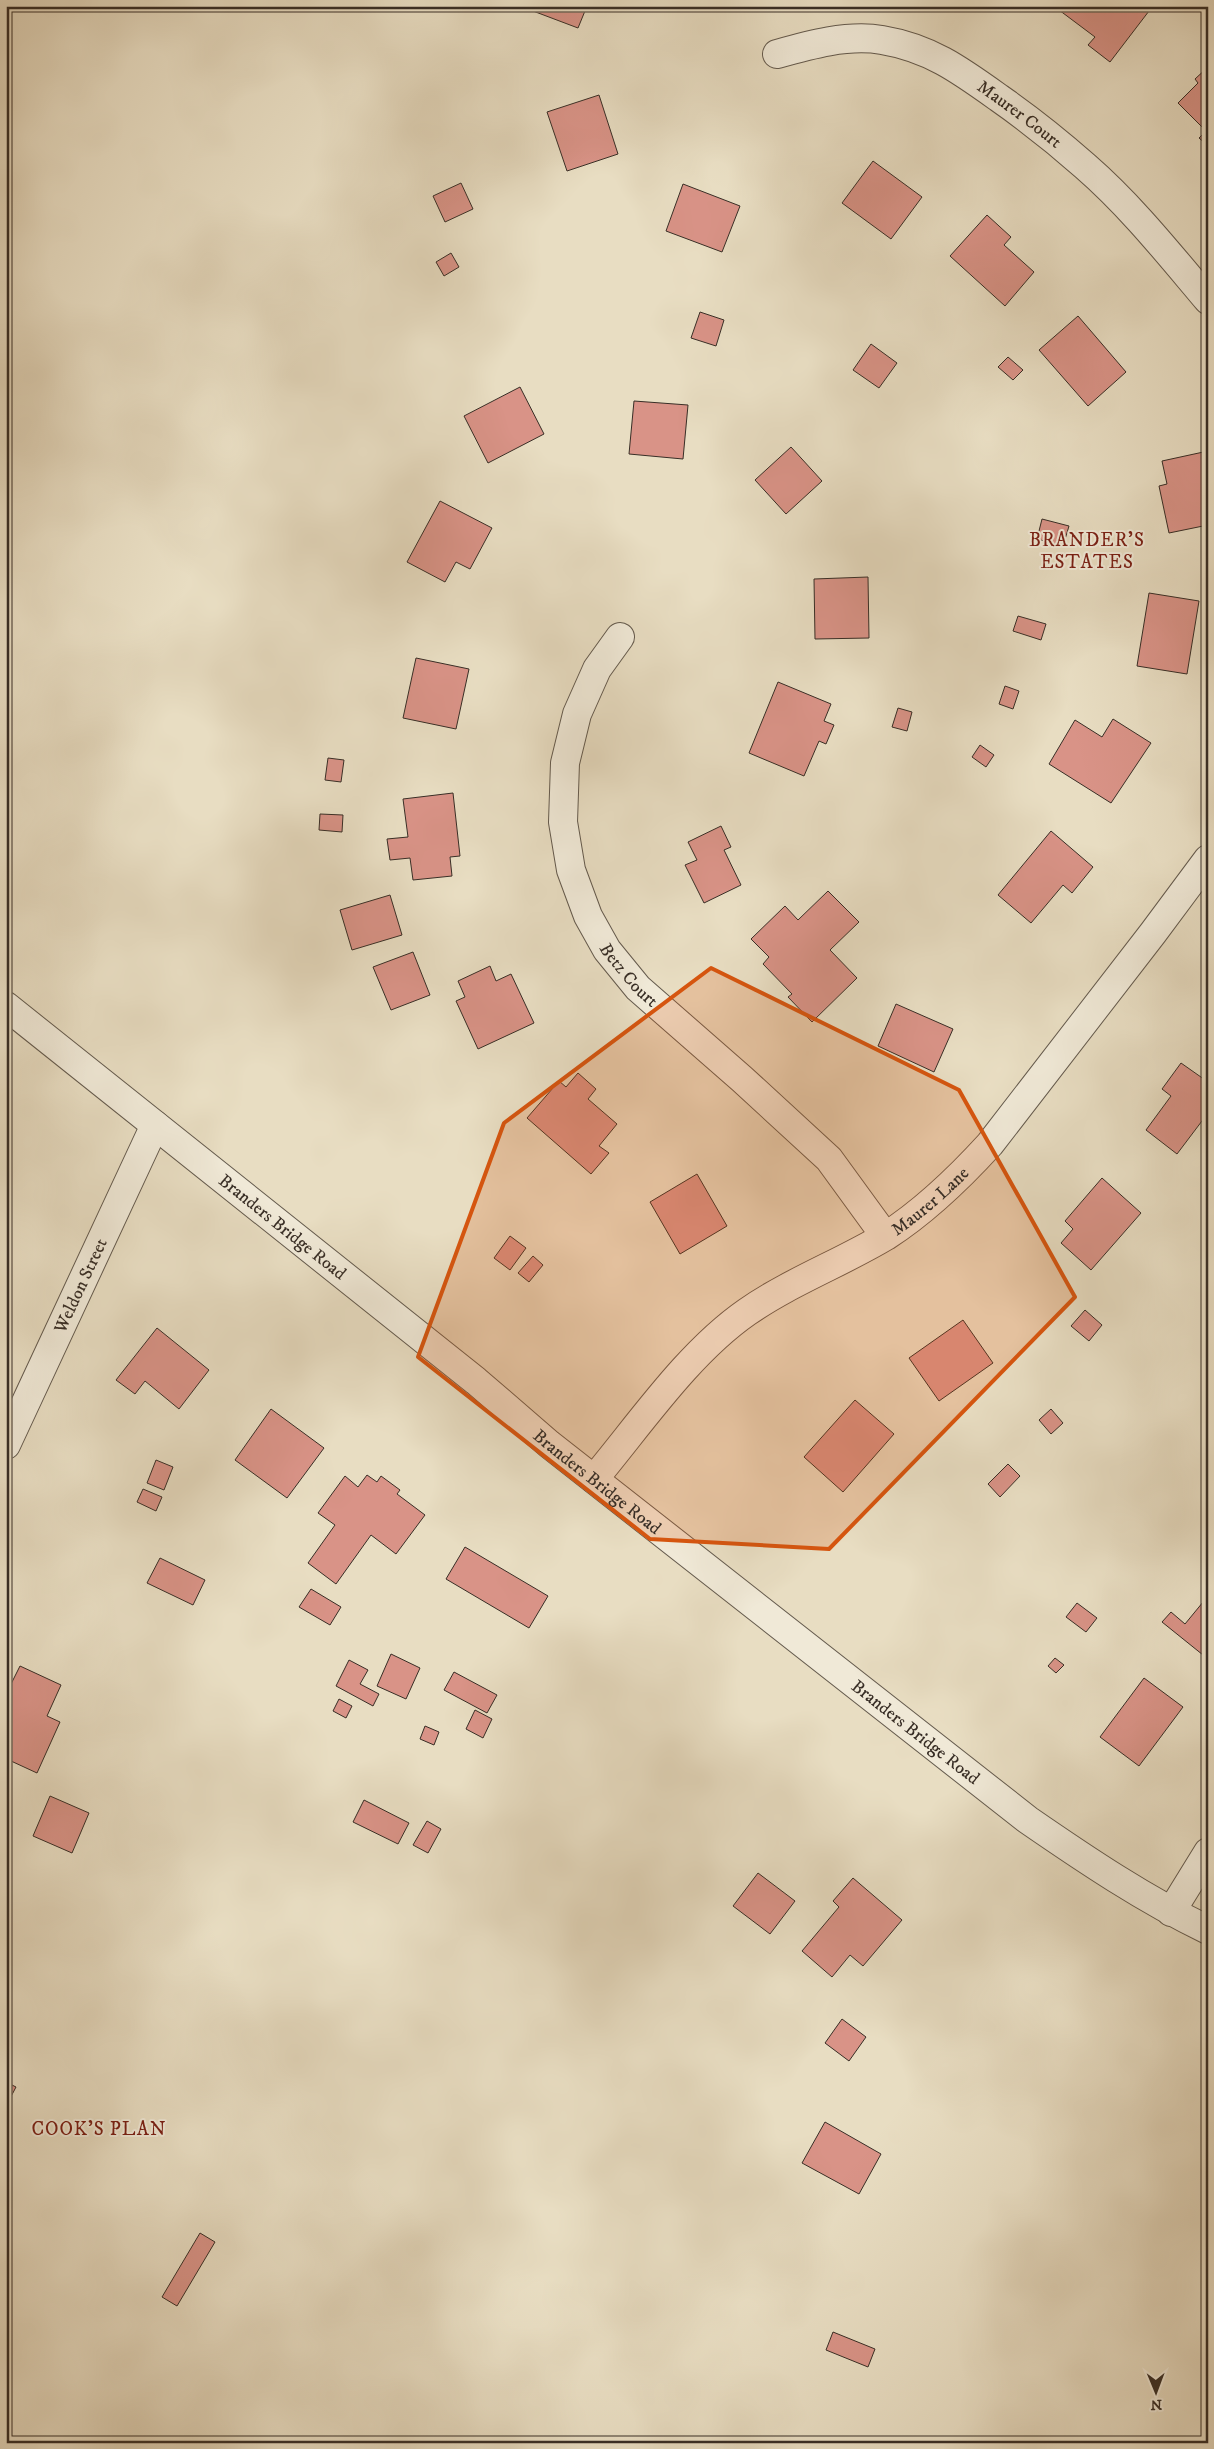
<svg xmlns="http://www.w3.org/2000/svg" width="1214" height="2449" font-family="'IM FELL DW Pica',serif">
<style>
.building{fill:#d99387;stroke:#382e26}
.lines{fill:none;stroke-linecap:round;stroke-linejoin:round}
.minor-casing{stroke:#645a4d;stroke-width:30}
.tertiary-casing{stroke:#645a4d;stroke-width:30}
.minor{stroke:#f0e9d7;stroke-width:28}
.tertiary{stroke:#f0e9d7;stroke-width:28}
.marked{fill:#d6550f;fill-opacity:0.2;stroke:#d6550f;stroke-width:4;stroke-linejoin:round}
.labels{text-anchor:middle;stroke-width:4;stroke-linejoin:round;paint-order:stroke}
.street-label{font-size:18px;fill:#382e26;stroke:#f0e9d7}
.neighbourhood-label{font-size:19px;letter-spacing:1px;fill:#7a1f14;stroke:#f0e9d7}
</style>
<rect width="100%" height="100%" fill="#e8ddc2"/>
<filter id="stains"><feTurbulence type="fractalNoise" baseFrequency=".004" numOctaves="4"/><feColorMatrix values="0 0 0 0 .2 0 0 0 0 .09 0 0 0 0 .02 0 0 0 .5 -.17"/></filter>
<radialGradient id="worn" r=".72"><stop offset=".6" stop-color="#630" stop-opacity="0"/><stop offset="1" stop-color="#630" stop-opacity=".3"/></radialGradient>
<g class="building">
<path d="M535,6H587L578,28L533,11Z"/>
<path d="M1062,6H1142L1149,11L1110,62L1088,45L1095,37L1059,10Z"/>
<path d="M1208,67V146L1199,138L1206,131L1178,103L1198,83L1195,79Z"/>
<path d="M599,95L618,154L567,171L547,112Z"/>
<path d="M873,161L922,197L891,239L842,203Z"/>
<path d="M461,183L473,209L445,222L433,196Z"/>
<path d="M683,184L740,206L722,252L666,231Z"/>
<path d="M987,215L1011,237L1004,245L1034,272L1005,306L950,256Z"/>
<path d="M451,253L459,267L444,276L436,262Z"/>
<path d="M700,312L724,320L716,346L691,338Z"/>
<path d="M1078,316L1126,372L1088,406L1039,350Z"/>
<path d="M871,344L897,363L879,388L853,370Z"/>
<path d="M1008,357L1023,370L1013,380L998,367Z"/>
<path d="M520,387L544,434L488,463L464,416Z"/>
<path d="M634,401L688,405L683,459L629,454Z"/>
<path d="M791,447L822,481L786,514L755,480Z"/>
<path d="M1208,451V525L1169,533L1159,486L1167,484L1162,461Z"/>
<path d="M440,501L492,528L470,569L456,562L445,582L407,562Z"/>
<path d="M1042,519L1069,526L1063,546L1037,539Z"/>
<path d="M868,577L869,638L815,639L814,579Z"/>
<path d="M1149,593L1199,601L1187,674L1137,666Z"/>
<path d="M1018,616L1046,624L1041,640L1013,631Z"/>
<path d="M416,658L469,669L456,729L403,718Z"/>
<path d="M778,682L831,704L824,721L834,725L826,744L819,741L804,776L749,753Z"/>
<path d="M1005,686L1019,691L1013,709L999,704Z"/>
<path d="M898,708L912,712L907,731L892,727Z"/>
<path d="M1113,719L1151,743L1111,803L1049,764L1075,720L1102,737Z"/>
<path d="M980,745L994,755L986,767L972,757Z"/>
<path d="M328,758L344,760L341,782L325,780Z"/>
<path d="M453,793L460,856L450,857L452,876L413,880L410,858L390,860L387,839L408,837L403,799Z"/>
<path d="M320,814L343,815L342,832L319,830Z"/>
<path d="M721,826L731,847L724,850L741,885L704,903L685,865L697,860L688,842Z"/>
<path d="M1051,831L1093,867L1072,893L1063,885L1031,923L998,895Z"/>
<path d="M828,891L859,922L830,950L857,978L812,1022L788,997L792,994L763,964L769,957L751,939L785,906L798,920Z"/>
<path d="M390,895L402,935L352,950L340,910Z"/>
<path d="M413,952L430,995L391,1010L373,967Z"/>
<path d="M490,966L496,981L511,974L534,1023L478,1049L456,1001L465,997L458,981Z"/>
<path d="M896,1004L953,1029L934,1072L878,1046Z"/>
<path d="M1181,1063L1208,1082V1113L1177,1154L1146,1130L1171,1096L1162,1089Z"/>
<path d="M578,1073L596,1089L588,1099L617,1124L599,1146L609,1153L591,1174L527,1118L559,1081L566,1087Z"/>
<path d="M697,1174L727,1226L680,1254L650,1202Z"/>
<path d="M1102,1178L1141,1213L1091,1270L1061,1243L1073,1229L1065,1221Z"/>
<path d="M510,1236L526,1248L510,1270L494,1258Z"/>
<path d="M533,1256L543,1265L529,1282L518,1273Z"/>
<path d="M1085,1310L1102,1325L1089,1341L1071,1326Z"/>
<path d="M963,1320L993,1363L939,1401L909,1358Z"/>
<path d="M157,1328L209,1370L179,1409L145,1381L135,1394L116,1380Z"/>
<path d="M855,1400L894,1434L843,1492L804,1457Z"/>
<path d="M271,1409L324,1448L287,1498L235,1460Z"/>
<path d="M1051,1409L1063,1423L1051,1434L1039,1420Z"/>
<path d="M156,1460L173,1467L164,1490L147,1483Z"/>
<path d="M1008,1464L1020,1476L1000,1497L988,1484Z"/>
<path d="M367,1475L377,1482L381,1476L400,1490L397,1494L425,1515L396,1554L371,1535L336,1584L308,1563L335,1525L318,1513L345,1476L358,1487Z"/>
<path d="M143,1489L162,1497L156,1511L137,1502Z"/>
<path d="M465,1547L548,1596L529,1628L446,1579Z"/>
<path d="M160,1558L205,1580L193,1605L147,1583Z"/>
<path d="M311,1589L341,1607L330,1625L299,1607Z"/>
<path d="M1208,1596V1659L1162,1622L1171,1612L1185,1624Z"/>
<path d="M1077,1603L1097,1618L1086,1632L1066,1617Z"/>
<path d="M391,1654L420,1668L406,1699L377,1686Z"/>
<path d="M1055,1658L1064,1665L1056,1673L1048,1666Z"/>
<path d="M349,1660L368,1670L360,1684L379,1694L373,1706L336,1686Z"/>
<path d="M20,1666L61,1685L47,1716L60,1722L37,1773L11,1761L6,1772V1694Z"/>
<path d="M454,1672L497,1695L487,1713L444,1690Z"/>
<path d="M1144,1678L1183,1707L1139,1766L1100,1737Z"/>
<path d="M339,1699L352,1706L346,1718L333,1711Z"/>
<path d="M475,1710L492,1719L483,1738L466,1729Z"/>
<path d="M425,1726L439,1732L434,1745L420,1739Z"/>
<path d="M50,1796L89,1813L72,1853L33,1836Z"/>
<path d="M364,1800L409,1823L398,1844L353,1822Z"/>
<path d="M427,1821L441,1829L428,1853L413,1845Z"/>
<path d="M758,1873L795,1901L770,1934L733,1906Z"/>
<path d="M853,1878L902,1920L863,1966L850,1955L832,1977L802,1951L839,1907L833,1901Z"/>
<path d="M842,2019L866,2037L849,2061L825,2043Z"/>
<path d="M6,2082L16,2087L6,2106Z"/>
<path d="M825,2122L881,2154L859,2194L802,2163Z"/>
<path d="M200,2233L215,2242L177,2306L162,2297Z"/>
<path d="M833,2332L875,2349L868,2367L826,2350Z"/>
</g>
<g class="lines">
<defs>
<g id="minor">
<path id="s1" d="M777,54C809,45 848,34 882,40C930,48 960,70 999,98C1029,119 1058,142 1085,166C1131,206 1169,254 1208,300"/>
<path id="s2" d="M620,637L597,669L577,714L565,763L563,822L571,870L588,916L607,950L638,988L742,1079L829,1159L885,1236"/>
<path id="s3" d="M6,1445L155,1125"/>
<path id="s4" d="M594,1479C640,1424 688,1353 747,1312C790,1282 841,1263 886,1236C925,1211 959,1178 990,1144L1153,933L1208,859"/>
<path d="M1171,1912L1208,1852"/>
</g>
<g id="tertiary">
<path id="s5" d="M6,1006L476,1381L549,1444L1028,1820C1086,1860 1144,1899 1208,1930"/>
</g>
</defs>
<use href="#minor" class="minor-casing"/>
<use href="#tertiary" class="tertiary-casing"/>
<use href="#minor" class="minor"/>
<use href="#tertiary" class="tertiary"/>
</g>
<path class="marked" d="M711,968L959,1090L1075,1297L829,1549L650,1539L418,1357L504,1123Z"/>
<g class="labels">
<g class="street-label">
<text dy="6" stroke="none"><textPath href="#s1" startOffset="265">Maurer Court</textPath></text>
<text dy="6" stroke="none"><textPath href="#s2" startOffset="368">Betz Court</textPath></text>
<text dy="6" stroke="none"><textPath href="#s4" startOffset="442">Maurer Lane</textPath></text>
<text dy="6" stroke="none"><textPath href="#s5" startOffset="354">Branders Bridge Road</textPath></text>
<text dy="6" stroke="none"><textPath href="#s3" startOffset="176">Weldon Street</textPath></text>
<text dy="6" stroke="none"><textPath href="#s5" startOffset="759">Branders Bridge Road</textPath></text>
<text dy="6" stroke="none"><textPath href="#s5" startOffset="1164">Branders Bridge Road</textPath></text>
</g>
<g class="neighbourhood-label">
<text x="1087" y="546">BRANDER'S<tspan x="1087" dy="22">ESTATES</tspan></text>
<text x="99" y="2135">COOK'S PLAN</text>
</g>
</g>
<rect width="1214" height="2449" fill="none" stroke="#e8ddc2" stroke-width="25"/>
<rect x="8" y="8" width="1199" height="2434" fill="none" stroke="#382e26" stroke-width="2.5"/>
<rect x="12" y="12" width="1189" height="2424" fill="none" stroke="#382e26"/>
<g transform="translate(1156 2392) rotate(179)" stroke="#f0e9d7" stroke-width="4" paint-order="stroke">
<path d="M0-4L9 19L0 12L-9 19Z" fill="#382e26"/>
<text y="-8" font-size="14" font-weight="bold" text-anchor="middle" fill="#382e26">N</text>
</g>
<rect width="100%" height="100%" filter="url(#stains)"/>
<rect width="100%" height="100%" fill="url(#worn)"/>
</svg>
